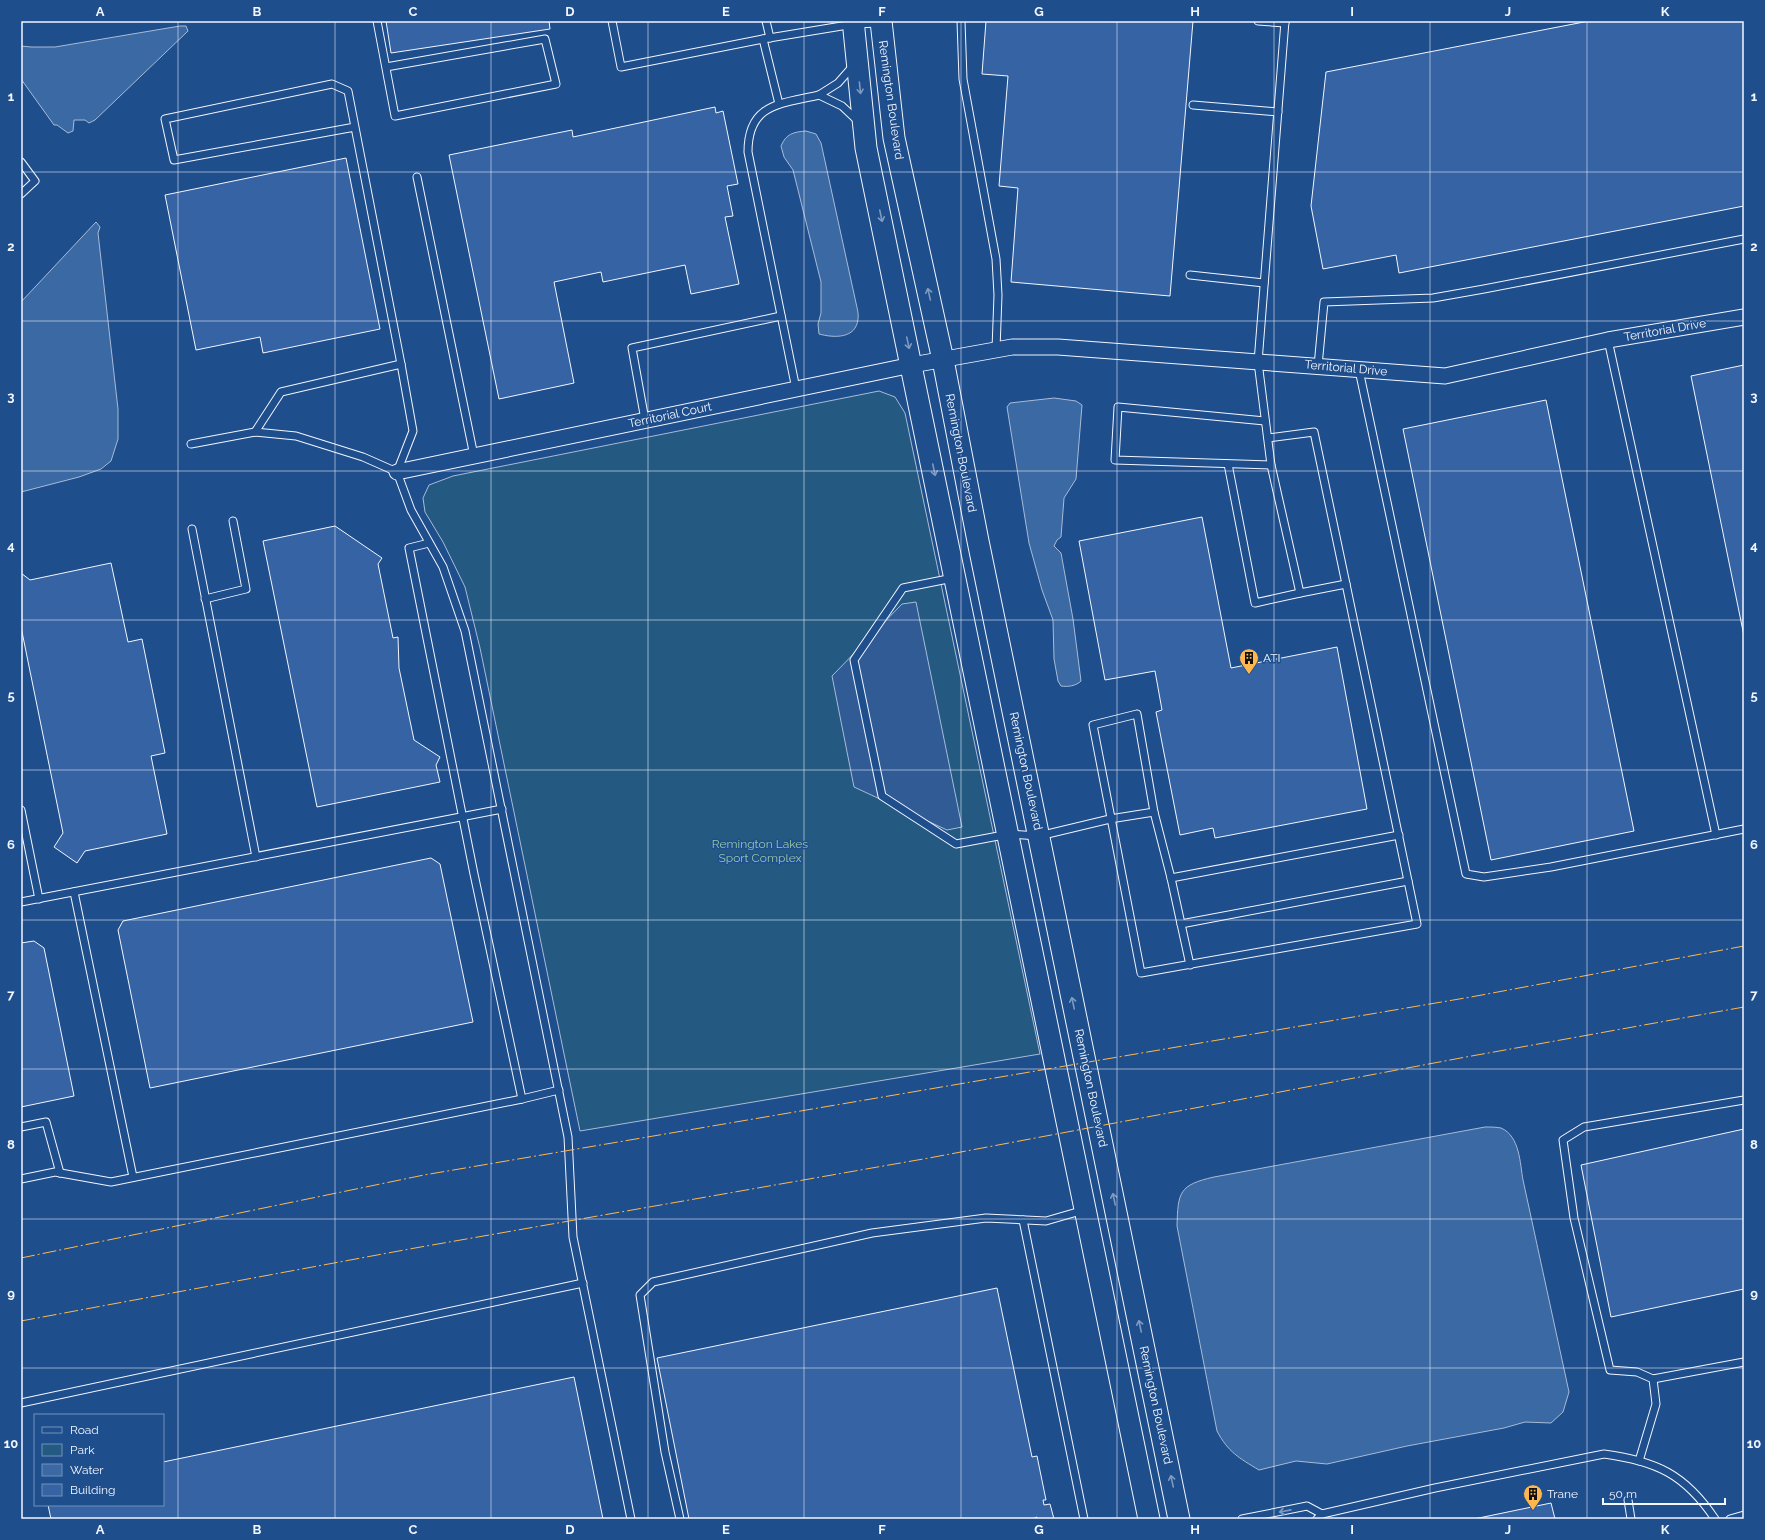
<svg xmlns="http://www.w3.org/2000/svg" width="1765" height="1540" font-family="Raleway,sans-serif">
<style>
.green{fill:#245a82;stroke:#a8bbd7}
.parking{fill:#305b95;stroke:#a8bbd7}
.water{fill:#3b69a3;stroke:#a8bbd7}
.building{fill:#3563a3;stroke:#f2f6ff}
.lines{fill:none;stroke-linecap:round;stroke-linejoin:round}
.lane-casing{stroke:#f2f6ff;stroke-width:9}
.street-casing{stroke:#f2f6ff;stroke-width:17}
.secondary-casing{stroke:#f2f6ff;stroke-width:23}
.lane{stroke:#1f4e8c;stroke-width:7}
.street{stroke:#1f4e8c;stroke-width:15}
.secondary{stroke:#1f4e8c;stroke-width:21}
.power{stroke:#ffb74d;stroke-width:1;stroke-dasharray:14 3 2 3;stroke-linecap:butt}
.oneway{stroke:#7e9ac0}
.grid{fill:none;stroke:#f2f6ff;stroke-width:1;stroke-opacity:0.55}
.labels{text-anchor:middle;stroke-width:3;stroke-linejoin:round;paint-order:stroke}
.street-label{font-size:12px;fill:#f2f6ff;stroke:#1f4e8c}
.poi-label{font-size:12px;fill:#f2f6ff;stroke:#1f4e8c;text-anchor:start}
.park-label{font-size:12px;fill:#97c8a6;stroke:#1f4e8c}
.neatline{fill:none;stroke:#f2f6ff;stroke-width:1.5}
.grid-label{font-size:13px;text-anchor:middle;font-weight:bold;fill:#f2f6ff}
</style>
<rect width="100%" height="100%" fill="#1f4e8c"/>
<path class="green" d="M879,391L895,397L905,413L1040,1054L580,1131L480,648L465,587L443,542L425,512L423,498L429,485L453,476Z"/>
<path class="parking" d="M916,602L962,827L947,830L854,787L832,676L902,604Z"/>
<g class="water">
<path d="M180,26H186L188,31L95,120L89,123L85,120H74L73,131L68,133L57,125H54L21,79V46L31,47H55Z"/>
<path d="M806,131L816,134L821,143L856,303C857,308 859,314 858,319C856,339 834,338 819,334L818,324L821,313V282L793,170L784,157L781,146C786,134 793,132 806,131Z"/>
<path d="M96,222L100,227L98,233L118,409V439L111,461L101,469L79,477L21,492V302Z"/>
<path d="M1054,398L1076,401L1082,405L1076,479L1064,498L1061,537L1057,540L1054,546L1061,553L1073,619L1081,681C1076,686 1068,687 1061,686L1058,681L1054,659L1053,620L1042,590L1029,543L1007,407L1010,403Z"/>
<path d="M1485,1127C1490,1127 1496,1127 1501,1128C1520,1136 1520,1164 1523,1180L1569,1392L1563,1412L1551,1423L1525,1422L1504,1428L1407,1446L1327,1464L1296,1461L1259,1470C1239,1458 1228,1452 1217,1431L1177,1226C1178,1192 1179,1185 1214,1177Z"/>
</g>
<g class="building">
<path d="M386,21H549L550,29L391,53Z"/>
<path d="M986,21H1193L1170,296L1011,282L1018,188L999,186L1008,76L982,74Z"/>
<path d="M1589,21H1744V206L1399,273L1396,255L1323,269L1311,206L1326,72Z"/>
<path d="M715,107L716,113L723,111L738,184L727,186L733,216L725,217L739,284L691,294L685,265L603,282L601,272L554,282L574,383L499,399L449,155L572,130L573,137Z"/>
<path d="M346,158L380,329L263,353L260,337L196,350L165,195Z"/>
<path d="M1744,365V636L1691,376Z"/>
<path d="M1546,400L1634,831L1491,860L1403,429Z"/>
<path d="M1202,517L1231,668L1337,647L1367,809L1215,838L1213,828L1180,835L1156,712L1162,710L1155,671L1105,680L1079,541Z"/>
<path d="M335,526L382,558L378,564L393,638L398,637L399,668L414,740L440,757L436,765L440,782L317,807L263,541Z"/>
<path d="M111,563L128,642L142,639L165,753L151,756L167,834L85,851L77,863L54,847L63,833L21,627V573L30,580Z"/>
<path d="M431,858L440,864L473,1022L150,1088L118,930L123,921Z"/>
<path d="M34,941L44,948L74,1096L21,1107V943Z"/>
<path d="M1744,1129V1289L1611,1317L1581,1165Z"/>
<path d="M997,1288L1032,1457L1037,1456L1046,1500H1043L1044,1505L1050,1504L1054,1519H1037V1517L1032,1519H689L657,1358Z"/>
<path d="M574,1377L603,1519H51L48,1505H163V1462Z"/>
<path d="M1551,1503L1555,1519H1474Z"/>
</g>
<g class="lines">
<defs>
<g id="lane">
<path d="M377,21L395,116L556,84L545,39L386,67"/>
<path d="M612,21L621,67L763,39"/>
<path d="M766,21L770,38"/>
<path d="M961,21L963,79L996,259L998,295L996,349"/>
<path d="M1258,21L1285,23"/>
<path d="M853,66L838,83L819,95L842,106L859,122"/>
<path d="M779,104L763,39L854,24L879,23"/>
<path d="M1193,105L1278,112"/>
<path d="M355,127L174,160L165,119L332,84L348,91L401,364"/>
<path d="M21,162L35,181L21,194"/>
<path d="M417,177L474,456"/>
<path d="M1190,275L1264,283"/>
<path d="M1608,340L1716,835"/>
<path d="M1318,366L1324,302L1433,298L1484,289L1744,239"/>
<path d="M1359,370L1466,874L1484,877L1551,867L1744,829"/>
<path d="M796,389L748,152C748,103 781,104 819,95"/>
<path d="M645,420L632,348L781,316"/>
<path d="M1265,421L1118,407L1115,460L1271,465"/>
<path d="M255,432L281,392L401,364L413,431L397,472L411,510L443,567L465,631L568,1137L573,1237L631,1519"/>
<path d="M1268,438L1314,432L1346,584"/>
<path d="M191,444L255,432L296,436L363,457L397,472"/>
<path d="M1228,464L1255,603L1300,593"/>
<path d="M192,529L256,857"/>
<path d="M429,543L409,548L474,874L522,1099L559,1090"/>
<path d="M953,578L903,588L854,660L882,796L956,844L1009,834L1039,836L1110,819L1154,812L1137,714L1093,725L1141,973L1417,924L1346,584L1300,593L1271,465L1258,362L1285,21"/>
<path d="M205,599L246,589L233,521"/>
<path d="M21,810L39,899"/>
<path d="M1154,812L1171,878L1190,965"/>
<path d="M1171,878L1399,835"/>
<path d="M74,892L133,1177"/>
<path d="M21,902L502,809"/>
<path d="M1181,924L1408,881"/>
<path d="M21,1127L46,1122L60,1173"/>
<path d="M21,1179L55,1172L111,1182L522,1099"/>
<path d="M1023,1220L1084,1519"/>
<path d="M1653,1379L1744,1362"/>
<path d="M21,1403L583,1283"/>
<path d="M1639,1461L1656,1404L1653,1379L1637,1372L1610,1370L1574,1218L1563,1140L1584,1127L1744,1100"/>
<path d="M1628,1500L1631,1519"/>
<path d="M680,1519L665,1452L640,1295L653,1282L872,1233L986,1218L1046,1221L1084,1210"/>
<path d="M1242,1519L1307,1506L1322,1514"/>
<path d="M1317,1519L1322,1514L1435,1488L1604,1454C1656,1461 1685,1474 1715,1519"/>
<path d="M1730,1519L1744,1515"/>
</g>
<path id="street" d="M397,472L912,365L1012,347H1058L1445,376L1608,340L1744,317"/>
<g id="secondary">
<path d="M854,21V30L866,148L1149,1519"/>
<path d="M881,21L894,138L943,360L978,541L1179,1519"/>
</g>
</defs>
<use href="#lane" class="lane-casing"/>
<use href="#street" class="street-casing"/>
<use href="#secondary" class="secondary-casing"/>
<use href="#lane" class="lane"/>
<use href="#street" class="street"/>
<use href="#secondary" class="secondary"/>
<g class="power">
<path d="M21,1258L424,1175L1471,997L1744,946"/>
<path d="M21,1321L415,1248L929,1158L1466,1057L1744,1007"/>
</g>
</g>
<defs><path id="oneway-shaft" d="M-6 0H5M1.5-3L5.5 0L1.5 3" fill="none" stroke-width="1.6" stroke-linecap="round" stroke-linejoin="round"/></defs>
<g class="oneway">
<use href="#oneway-shaft" transform="translate(860 88) rotate(84)"/>
<use href="#oneway-shaft" transform="translate(881 216) rotate(78)"/>
<use href="#oneway-shaft" transform="translate(929 294) rotate(-103)"/>
<use href="#oneway-shaft" transform="translate(908 343) rotate(78)"/>
<use href="#oneway-shaft" transform="translate(934 470) rotate(78)"/>
<use href="#oneway-shaft" transform="translate(1073 1003) rotate(-102)"/>
<use href="#oneway-shaft" transform="translate(1114 1199) rotate(-102)"/>
<use href="#oneway-shaft" transform="translate(1140 1326) rotate(-102)"/>
<use href="#oneway-shaft" transform="translate(1172 1481) rotate(-102)"/>
<use href="#oneway-shaft" transform="translate(1285 1511) rotate(169)"/>
</g>
<path class="grid" d="M178,21V1519M335,21V1519M491,21V1519M648,21V1519M804,21V1519M961,21V1519M1117,21V1519M1274,21V1519M1430,21V1519M1587,21V1519M21,172H1744M21,321H1744M21,471H1744M21,620H1744M21,770H1744M21,920H1744M21,1069H1744M21,1219H1744M21,1368H1744"/>
<defs>
<symbol id="building-pin" viewBox="-11 -11 22 30"><path d="M0 17L-7.5 6A9.5 9.5 0 1 1 7.5 6Z" fill="#ffb74d" stroke="#1f4e8c"/><path d="M-4-6H4V6H1V3H-1V6H-4ZM-2.5-4.3h1.7v1.8h-1.7ZM.8-4.3h1.7v1.8H.8ZM-2.5-1h1.7V.8h-1.7ZM.8-1h1.7V.8H.8Z" fill="#111"/></symbol>
</defs>
<g fill-rule="evenodd">
<use href="#building-pin" x="1238" y="647" width="22" height="30"/>
<use href="#building-pin" x="1522" y="1483" width="22" height="30"/>
</g>
<g class="labels">
<g class="street-label">
<text transform="translate(891 100) rotate(82)" y="4">Remington Boulevard</text>
<text transform="translate(1665 330) rotate(-10)" y="4">Territorial Drive</text>
<text transform="translate(1346 368) rotate(5)" y="4">Territorial Drive</text>
<text transform="translate(670 415) rotate(-12)" y="4">Territorial Court</text>
<text transform="translate(961 453) rotate(79)" y="4">Remington Boulevard</text>
<text transform="translate(1026 771) rotate(78)" y="4">Remington Boulevard</text>
<text transform="translate(1091 1088) rotate(78)" y="4">Remington Boulevard</text>
<text transform="translate(1156 1405) rotate(78)" y="4">Remington Boulevard</text>
</g>
<g class="poi-label">
<text x="1263" y="662">ATI</text>
<text x="1547" y="1498">Trane</text>
</g>
<g class="park-label">
<text x="760" y="848">Remington Lakes<tspan x="760" dy="14">Sport Complex</tspan></text>
</g>
</g>
<rect width="1765" height="1540" fill="none" stroke="#1f4e8c" stroke-width="44"/>
<rect x="34" y="1414" width="130" height="92" fill="#1f4e8c" stroke="#7391ba"/>
<rect x="42" y="1427" width="20" height="6" fill="#1f4e8c" stroke="#7391ba"/>
<text x="70" y="1434" font-size="12" fill="#f2f6ff">Road</text>
<rect x="42" y="1444" width="20" height="12" fill="#245a82" stroke="#7391ba"/>
<text x="70" y="1454" font-size="12" fill="#f2f6ff">Park</text>
<rect x="42" y="1464" width="20" height="12" fill="#3b69a3" stroke="#7391ba"/>
<text x="70" y="1474" font-size="12" fill="#f2f6ff">Water</text>
<rect x="42" y="1484" width="20" height="12" fill="#3563a3" stroke="#7391ba"/>
<text x="70" y="1494" font-size="12" fill="#f2f6ff">Building</text>
<path d="M1603 1498v6h122v-6" fill="none" stroke="#f2f6ff" stroke-width="2"/>
<text x="1609" y="1498" font-size="12" fill="#f2f6ff" stroke="#1f4e8c" stroke-width="3" paint-order="stroke">50 m</text>
<rect x="22" y="22" width="1721" height="1496" class="neatline"/>
<g class="grid-label">
<text x="100" y="16">A</text>
<text x="257" y="16">B</text>
<text x="413" y="16">C</text>
<text x="570" y="16">D</text>
<text x="726" y="16">E</text>
<text x="882" y="16">F</text>
<text x="1039" y="16">G</text>
<text x="1195" y="16">H</text>
<text x="1352" y="16">I</text>
<text x="1508" y="16">J</text>
<text x="1665" y="16">K</text>
<text x="11" y="101">1</text>
<text x="1754" y="101">1</text>
<text x="11" y="251">2</text>
<text x="1754" y="251">2</text>
<text x="11" y="401">3</text>
<text x="1754" y="401">3</text>
<text x="11" y="550">4</text>
<text x="1754" y="550">4</text>
<text x="11" y="700">5</text>
<text x="1754" y="700">5</text>
<text x="11" y="849">6</text>
<text x="1754" y="849">6</text>
<text x="11" y="999">7</text>
<text x="1754" y="999">7</text>
<text x="11" y="1149">8</text>
<text x="1754" y="1149">8</text>
<text x="11" y="1298">9</text>
<text x="1754" y="1298">9</text>
<text x="11" y="1448">10</text>
<text x="1754" y="1448">10</text>
<text x="100" y="1534">A</text>
<text x="257" y="1534">B</text>
<text x="413" y="1534">C</text>
<text x="570" y="1534">D</text>
<text x="726" y="1534">E</text>
<text x="882" y="1534">F</text>
<text x="1039" y="1534">G</text>
<text x="1195" y="1534">H</text>
<text x="1352" y="1534">I</text>
<text x="1508" y="1534">J</text>
<text x="1665" y="1534">K</text>
</g>
</svg>
